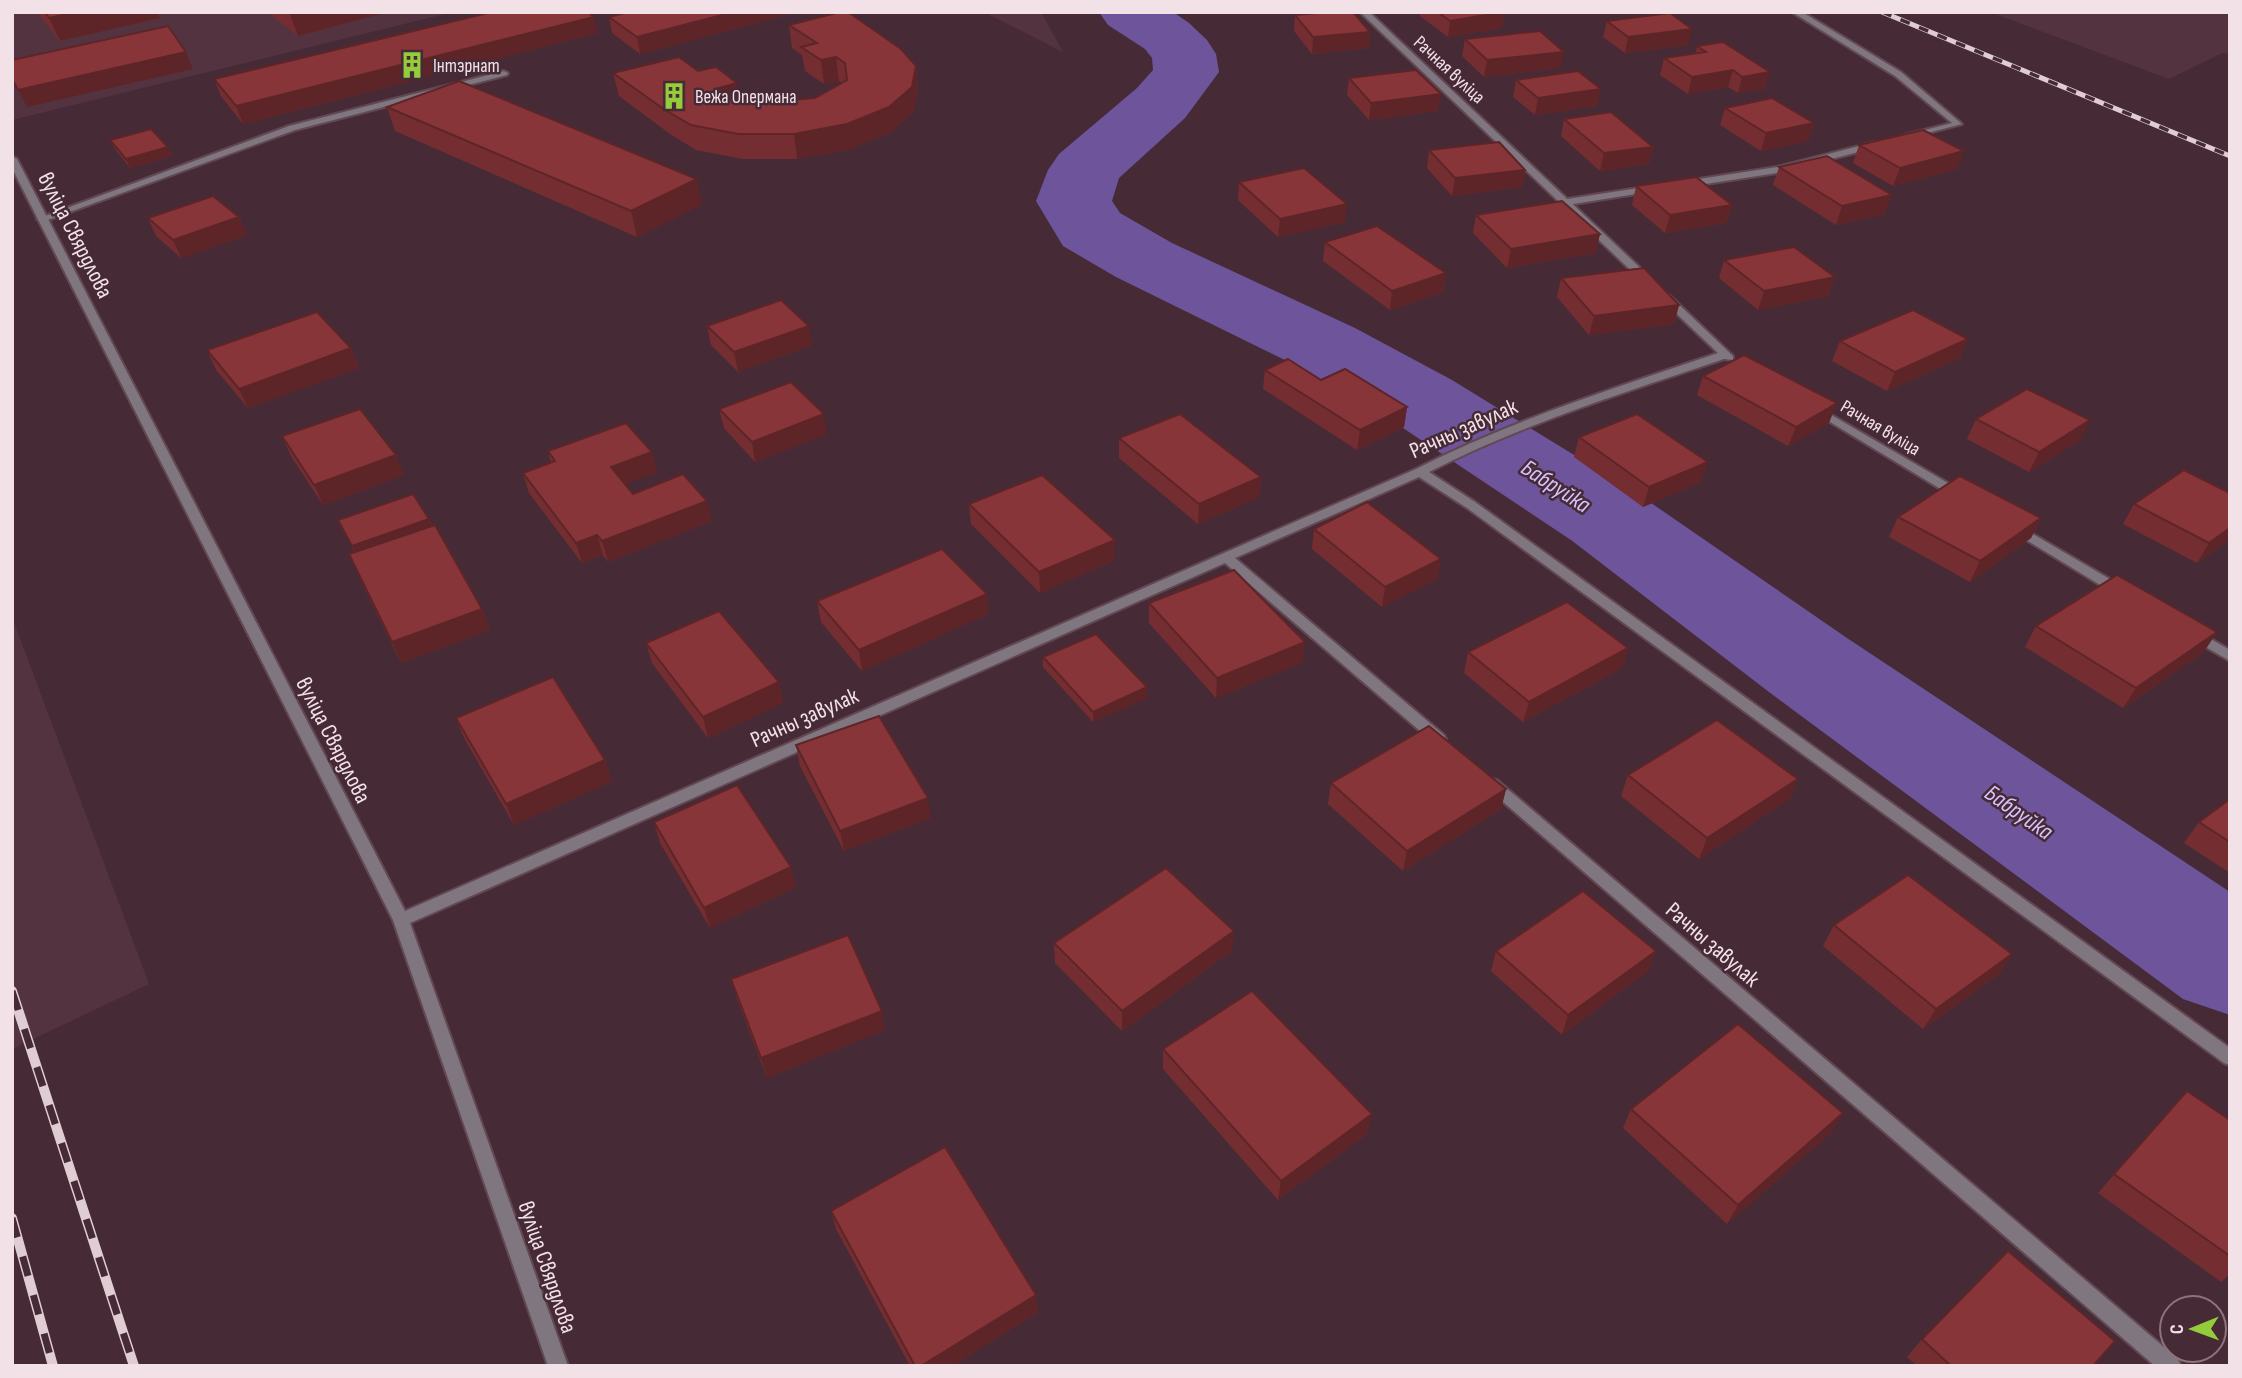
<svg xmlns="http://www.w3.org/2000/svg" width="2242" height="1378" font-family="'Sofia Sans Condensed',sans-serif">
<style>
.built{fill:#543341}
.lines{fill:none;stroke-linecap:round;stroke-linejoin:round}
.river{fill:#6e549b;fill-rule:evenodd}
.lane-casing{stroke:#624852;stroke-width:4}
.street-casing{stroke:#624852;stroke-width:4}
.lane{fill:#807680;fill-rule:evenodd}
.street{fill:#807680;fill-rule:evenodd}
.rail-far1-casing{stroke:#e0cdd4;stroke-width:5}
.rail-casing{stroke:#e0cdd4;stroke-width:10}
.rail-far1{stroke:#462b36;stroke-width:3.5;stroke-dasharray:10;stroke-linecap:butt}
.rail{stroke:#462b36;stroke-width:7;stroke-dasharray:20;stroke-linecap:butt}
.wall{fill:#742e31}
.shaded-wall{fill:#5e2528}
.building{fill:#873539;stroke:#5e2528;stroke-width:2}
.labels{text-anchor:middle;stroke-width:5;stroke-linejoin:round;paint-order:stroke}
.far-poi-label{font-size:19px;fill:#f3e1e8;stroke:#462b36;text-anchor:start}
.far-street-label{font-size:19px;fill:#f3e1e8;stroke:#462b36}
.street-label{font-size:23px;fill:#f3e1e8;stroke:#462b36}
.water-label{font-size:24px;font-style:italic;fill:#d6c2ff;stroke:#462b36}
</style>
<rect width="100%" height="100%" fill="#462b36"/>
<g class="built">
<path d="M12,12H453L12,120Z"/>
<path d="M984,12H1041L1063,52Z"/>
<path d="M1990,12H2230V54L2222,53L2169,79Z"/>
<path d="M12,617L149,984L12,1049Z"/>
</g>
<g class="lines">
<path class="river" d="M1099,12H1173L1189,23L1207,40L1216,54L1219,72L1185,118L1119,178L1112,201L1120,213L1172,243L1355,328L1452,380L1641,496L1847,638L2230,892V1015L2183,999L1769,692L1571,540L1388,418L1293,364L1116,277L1063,246L1036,201L1048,170L1059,154L1137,88L1153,70L1152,58L1145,49L1108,25Z"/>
<defs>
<g id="lane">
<path d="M1792,12H1802L1901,72L1962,124L1905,139V135L1952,123L1895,76Z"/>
<path d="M504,71L508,73L507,75L295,130L45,221L37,219L289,126Z"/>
<path d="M1875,142L1878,143V147L1777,173L1686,187L1681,184L1686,181L1777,167Z"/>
<path d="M1652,186L1657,189L1655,191L1567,205L1562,202L1567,199Z"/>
</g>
<g id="street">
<path d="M1360,12H1369L1652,279V283H1644Z"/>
<path d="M12,156L17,159L405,911L1416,469C1512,420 1615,388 1718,353L1661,299L1660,297L1665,294L1669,295L1733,356V360L1724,359C1623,393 1523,424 1429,472L1475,502L2230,1048V1065L2224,1063L1467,508L1419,477L1235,558L1444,735L1446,739L1444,743H1434L1225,563L410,923L568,1366H548L393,920L12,168Z"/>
<path d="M1816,406L1965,493L1967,496L1965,499H1957L1812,411L1810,409Z"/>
<path d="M2014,523L2125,588L2127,591L2125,594H2115L2010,530L2008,527L2010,524Z"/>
<path d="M2195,630L2230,650V661L2190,638L2188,635L2190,632Z"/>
<path d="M1492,779L1497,780L2178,1359L2181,1366H2155L1487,788L1485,784L1487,780Z"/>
</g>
</defs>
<use href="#lane" class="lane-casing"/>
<use href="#street" class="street-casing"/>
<use href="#lane" class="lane"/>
<use href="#street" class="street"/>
<defs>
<path id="rail-far1" d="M1882,12L2230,156"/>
<g id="rail">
<path d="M12,991L134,1366"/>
<path d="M12,1218L53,1366"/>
</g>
</defs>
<use href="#rail-far1" class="rail-far1-casing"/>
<use href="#rail" class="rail-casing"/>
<use href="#rail-far1" class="rail-far1"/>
<use href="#rail" class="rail"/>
</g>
<g class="wall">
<path d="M37,12H157L160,18L60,41Z"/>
<path d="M267,12H388L298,36Z"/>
<path d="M798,12L640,54L612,33L609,17Z"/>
<path d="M1420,12H1504L1502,28L1448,37L1420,16Z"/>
<path d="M1295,15L1370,32L1369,48L1312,54L1294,31Z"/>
<path d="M1607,21L1688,45L1625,53L1603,37Z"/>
<path d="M789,25L916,66L918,89L914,111L891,132L850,149L797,159H743L696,150L670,134L619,96L613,73L698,71L739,96L769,102L815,98L842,82L839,81L824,84L805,71L802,55L792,48Z"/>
<path d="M598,33L243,124L221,96L214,79Z"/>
<path d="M1465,39L1560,68L1484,77L1462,56Z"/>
<path d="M1697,46L1765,89L1738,93L1728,87L1688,94L1660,75L1664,58L1696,53Z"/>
<path d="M1349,78L1438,111L1369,120L1347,95Z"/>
<path d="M1516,80L1597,106L1535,115L1513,97Z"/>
<path d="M387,107L702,204L637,237L395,131Z"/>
<path d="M1725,108L1814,123L1808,141L1761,151L1720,125Z"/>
<path d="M1564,119L1653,147L1649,164L1600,171L1561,136Z"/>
<path d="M110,140L168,147L172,156L130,168L115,149Z"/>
<path d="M1859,145L1957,169L1893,186L1853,163Z"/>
<path d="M1429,150L1525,170L1522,187L1452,196L1427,168Z"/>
<path d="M1779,167L1885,214L1836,225L1773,185Z"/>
<path d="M1239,182L1345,222L1278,237L1238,200Z"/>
<path d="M1636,186L1732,205L1726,223L1665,233L1632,205Z"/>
<path d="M1476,215L1600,234L1595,253L1507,268L1473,233Z"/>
<path d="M239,217L247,235L181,258L156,236L148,218Z"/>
<path d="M1325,242L1446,273L1443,292L1390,310L1323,261Z"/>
<path d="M1724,260L1835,277L1828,296L1758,310L1719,278Z"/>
<path d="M1561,278L1679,305L1674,324L1589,335L1557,297Z"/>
<path d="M707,326L812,345L738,372L711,345Z"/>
<path d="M1968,339L1960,358L1887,391L1832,361L1840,341Z"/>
<path d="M351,348L359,368L248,408L216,370L207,350Z"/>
<path d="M1265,370L1321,380L1407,407L1404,427L1357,450L1263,389Z"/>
<path d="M1703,376L1829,423L1788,446L1697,395Z"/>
<path d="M719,409L827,434L755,462L724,428Z"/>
<path d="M1976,419L2080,440L2029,472L1967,439Z"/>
<path d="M282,436L404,475L323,505L291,456Z"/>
<path d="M1579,437L1701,482L1643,507L1574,457Z"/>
<path d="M1119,438L1261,477L1259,497L1198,524L1119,458Z"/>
<path d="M548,451L652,452L657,472L625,484L633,494L712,521L608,562L603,555L582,563L529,493L523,473L551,463Z"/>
<path d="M969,504L1115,540V560L1040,593L971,524Z"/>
<path d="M2134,504L2230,539L2197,563L2123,524Z"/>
<path d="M1898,517L2041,518L2031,538L1970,582L1889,537Z"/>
<path d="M429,519L432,526L482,609L490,630L401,663L358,575L349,554L355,553L338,520Z"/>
<path d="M1314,529L1441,559L1437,579L1382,607L1312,549Z"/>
<path d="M987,594L988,614L862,671L821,622L817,601Z"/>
<path d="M1149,603L1303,662L1216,698L1149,623Z"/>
<path d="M2036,626L2204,652L2123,708L2025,647Z"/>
<path d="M646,643L779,682L783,703L708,738L652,663Z"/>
<path d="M1628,648L1622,668L1523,722L1464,673L1468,652Z"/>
<path d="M1043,657L1147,687V698L1093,722L1043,667Z"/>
<path d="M456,718L605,760L612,781L514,825L464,738Z"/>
<path d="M796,745L931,818L844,851L800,766Z"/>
<path d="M1628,775L1798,779L1789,799L1699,859L1621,796Z"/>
<path d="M1331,783L1506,789L1501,809L1403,871L1328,804Z"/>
<path d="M2230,799V873L2184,843L2199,822Z"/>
<path d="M654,822L796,887L710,928L660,843Z"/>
<path d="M1834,925L2012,954L1999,974L1923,1029L1823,946Z"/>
<path d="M1054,943L1232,951L1122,1031L1055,963Z"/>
<path d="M1496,951H1656L1648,971L1562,1035L1491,971Z"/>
<path d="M731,979L885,1030L767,1078L737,999Z"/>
<path d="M1163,1049L1367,1134L1278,1200L1163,1069Z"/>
<path d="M2187,1091L2230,1120V1274L2221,1282L2098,1193Z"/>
<path d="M1631,1109L1832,1132L1727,1224L1623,1128Z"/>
<path d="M831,1211L1038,1312L952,1366H910L836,1229Z"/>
<path d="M1922,1339L2093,1366H1917L1907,1357Z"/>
</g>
<g class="shaded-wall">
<path d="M76,12H157L160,18L60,41L49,18Z"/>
<path d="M289,12H388L298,36Z"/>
<path d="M734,12H798L640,54L637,37Z"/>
<path d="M1504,12L1502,28L1448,37L1450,21Z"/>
<path d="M594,17L598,33L243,124L236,106Z"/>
<path d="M1692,29L1688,45L1625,53L1628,37Z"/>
<path d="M1370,32L1369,48L1312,54L1313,37Z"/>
<path d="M186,52L193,69L27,107L18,90Z"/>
<path d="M1564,52L1560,68L1484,77L1487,60Z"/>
<path d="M836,57L839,81L824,84L821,60Z"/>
<path d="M916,66L918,89L914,111L891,132L850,149L797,159L794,134Z"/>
<path d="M1733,70L1728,87L1688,94L1692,77Z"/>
<path d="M1770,72L1765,89L1738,93L1742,77Z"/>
<path d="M737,83L741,107L719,88Z"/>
<path d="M1601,89L1597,106L1535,115L1538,98Z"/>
<path d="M1441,94L1438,111L1369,120L1371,103Z"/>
<path d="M1814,123L1808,141L1761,151L1766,133Z"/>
<path d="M168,147L172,156L130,168L126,159Z"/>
<path d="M1653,147L1649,164L1600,171L1604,153Z"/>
<path d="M1964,151L1957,169L1893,186L1900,168Z"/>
<path d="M1525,170L1522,187L1452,196L1455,178Z"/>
<path d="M697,179L702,204L637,237L631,211Z"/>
<path d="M1892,195L1885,214L1836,225L1842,206Z"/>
<path d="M1347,204L1345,222L1278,237L1280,219Z"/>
<path d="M1732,205L1726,223L1665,233L1670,215Z"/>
<path d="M239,217L247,235L181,258L173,240Z"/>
<path d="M1600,234L1595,253L1507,268L1511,249Z"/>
<path d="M1446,273L1443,292L1390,310L1392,291Z"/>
<path d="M1835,277L1828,296L1758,310L1764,291Z"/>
<path d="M1679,305L1674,324L1589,335L1594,316Z"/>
<path d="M809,326L812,345L738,372L734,352Z"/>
<path d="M1968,339L1960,358L1887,391L1895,372Z"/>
<path d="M351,348L359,368L248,408L239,389Z"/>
<path d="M1837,403L1829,423L1788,446L1796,427Z"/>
<path d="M1407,407L1404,427L1357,450L1360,430Z"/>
<path d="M824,414L827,434L755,462L752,442Z"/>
<path d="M2090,420L2080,440L2029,472L2039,452Z"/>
<path d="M652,452L657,472L617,487L611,467Z"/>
<path d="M396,455L404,475L323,505L314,485Z"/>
<path d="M1708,462L1701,482L1643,507L1649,487Z"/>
<path d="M1261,477L1259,497L1198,524L1199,504Z"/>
<path d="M707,501L712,521L608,562L602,541Z"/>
<path d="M2041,518L2031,538L1970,582L1980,561Z"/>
<path d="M429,519L433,530L357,556L352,546Z"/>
<path d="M2230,528V539L2197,563L2209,543Z"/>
<path d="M597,535L603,555L582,563L576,543Z"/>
<path d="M1115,540V560L1040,593L1039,572Z"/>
<path d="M1441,559L1437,579L1382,607L1385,587Z"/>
<path d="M987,594L988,614L862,671L859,650Z"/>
<path d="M482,609L490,630L401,663L392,642Z"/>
<path d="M2217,632L2204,652L2123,708L2136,688Z"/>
<path d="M1305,642L1303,662L1216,698L1217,678Z"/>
<path d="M1628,648L1622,668L1523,722L1529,702Z"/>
<path d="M779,682L783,703L708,738L703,717Z"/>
<path d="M1147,687V698L1093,722V712Z"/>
<path d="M605,760L612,781L514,825L506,804Z"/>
<path d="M1798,779L1789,799L1699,859L1707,838Z"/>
<path d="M1506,789L1501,809L1403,871L1407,851Z"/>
<path d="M928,798L931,818L844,851L840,831Z"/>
<path d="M791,867L796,887L710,928L704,908Z"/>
<path d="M1234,931L1232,951L1122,1031V1011Z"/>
<path d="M1656,951L1648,971L1562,1035L1568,1015Z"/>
<path d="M2012,954L1999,974L1923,1029L1936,1009Z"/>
<path d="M882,1011L885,1030L767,1078L761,1058Z"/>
<path d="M1843,1113L1832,1132L1727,1224L1738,1205Z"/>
<path d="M1372,1114L1367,1134L1278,1200L1281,1181Z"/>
<path d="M1036,1295L1038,1312L952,1366H921Z"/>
</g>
<g class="building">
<path d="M45,12H76L49,18Z"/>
<path d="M492,12H588L594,17L236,106L214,79Z"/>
<path d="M628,12H734L637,37L609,17Z"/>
<path d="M840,12H848L901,49L916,66L912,87L889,107L847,124L794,134H738L691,125L665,110L613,73L679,57L698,71L716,67L737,83L719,88L727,94L769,102L815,98L847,80L845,63L836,57L821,60L801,47L817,43L789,25Z"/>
<path d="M1326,12H1353L1370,32L1313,37L1295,15Z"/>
<path d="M1438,12H1503L1450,21Z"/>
<path d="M1670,13L1692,29L1628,37L1607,21Z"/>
<path d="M168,26L186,52L18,90L12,79V60Z"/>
<path d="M1540,31L1564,52L1487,60L1465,39Z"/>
<path d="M1723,42L1770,72L1742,77L1733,70L1692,77L1664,58L1706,52L1697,46Z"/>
<path d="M1416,70L1441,94L1371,103L1349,78Z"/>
<path d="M1578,71L1601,89L1538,98L1516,80Z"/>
<path d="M459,81L697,179L631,211L387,107Z"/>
<path d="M1772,98L1814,123L1766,133L1725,108Z"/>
<path d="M1611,112L1653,147L1604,153L1564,119Z"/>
<path d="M151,129L168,147L126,159L110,140Z"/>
<path d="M1923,130L1964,151L1900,168L1859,145Z"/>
<path d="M1499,142L1525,170L1455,178L1429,150Z"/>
<path d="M1827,156L1892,195L1842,206L1779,167Z"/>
<path d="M1304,168L1347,204L1280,219L1239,182Z"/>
<path d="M1696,177L1732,205L1670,215L1636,186Z"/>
<path d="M213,196L239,217L173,240L148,218Z"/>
<path d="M1562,201L1600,234L1511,249L1476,215Z"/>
<path d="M1377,226L1446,273L1392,291L1325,242Z"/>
<path d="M1794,247L1835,277L1764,291L1724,260Z"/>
<path d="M1644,268L1679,305L1594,316L1561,278Z"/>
<path d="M781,300L809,326L734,352L707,326Z"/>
<path d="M1913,310L1968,339L1895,372L1840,341Z"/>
<path d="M317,312L351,348L239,389L207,350Z"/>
<path d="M1744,355L1837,403L1796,427L1703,376Z"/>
<path d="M1288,359L1321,380L1345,369L1407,407L1360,430L1265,370Z"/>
<path d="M791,382L824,414L752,442L719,409Z"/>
<path d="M2027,389L2090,420L2039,452L1976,419Z"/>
<path d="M360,409L396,455L314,485L282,436Z"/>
<path d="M1180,414L1261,477L1199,504L1119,438Z"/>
<path d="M1637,414L1708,462L1649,487L1579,437Z"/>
<path d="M626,423L652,452L611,467L633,494L683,474L707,501L602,541L597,535L576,543L523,473L555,461L548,451Z"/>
<path d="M2184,470L2230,493V528L2209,543L2134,504Z"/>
<path d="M1042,475L1115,540L1039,572L969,504Z"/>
<path d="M1960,476L2041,518L1980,561L1898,517Z"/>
<path d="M413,494L429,519L352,546L338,520Z"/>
<path d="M1367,502L1441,559L1385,587L1314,529Z"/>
<path d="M435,525L482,609L392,642L349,554Z"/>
<path d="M942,549L987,594L859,650L817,601Z"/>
<path d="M1234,570L1305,642L1217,678L1149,603Z"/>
<path d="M2117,575L2217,632L2136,688L2036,626Z"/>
<path d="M1567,602L1628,648L1529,702L1468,652Z"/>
<path d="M719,611L779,682L703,717L646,643Z"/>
<path d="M1096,634L1147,687L1093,712L1043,657Z"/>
<path d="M553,677L605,760L506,804L456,718Z"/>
<path d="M879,716L928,798L840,831L796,745Z"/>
<path d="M1717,720L1798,779L1707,838L1628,775Z"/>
<path d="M1429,726L1506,789L1407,851L1331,783Z"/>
<path d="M737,785L791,867L704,908L654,822Z"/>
<path d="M2230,799V842L2199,822Z"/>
<path d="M1166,868L1234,931L1122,1011L1054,943Z"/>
<path d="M1908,875L2012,954L1936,1009L1834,925Z"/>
<path d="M1583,891L1656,951L1568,1015L1496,951Z"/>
<path d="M848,935L882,1011L761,1058L731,979Z"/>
<path d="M1252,991L1372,1114L1281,1181L1163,1049Z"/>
<path d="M1738,1024L1843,1113L1738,1205L1631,1109Z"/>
<path d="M2187,1091L2230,1120V1256L2114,1174Z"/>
<path d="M945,1147L1036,1295L921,1366H915L831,1211Z"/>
<path d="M2008,1251L2115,1341L2093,1366H1951L1922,1339Z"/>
</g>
<defs>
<symbol id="building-bare" viewBox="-9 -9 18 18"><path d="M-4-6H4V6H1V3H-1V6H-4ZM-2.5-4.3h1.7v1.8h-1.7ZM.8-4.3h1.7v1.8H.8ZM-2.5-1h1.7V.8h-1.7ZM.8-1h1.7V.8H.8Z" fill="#95cc3b" stroke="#462b36" stroke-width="2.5" paint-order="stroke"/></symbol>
</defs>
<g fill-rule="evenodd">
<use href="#building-bare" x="393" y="46" width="38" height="38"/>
<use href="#building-bare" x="655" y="77" width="38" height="38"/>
</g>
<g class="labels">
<g class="far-poi-label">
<text x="433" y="72">Інтэрнат</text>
<text x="695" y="103">Вежа Опермана</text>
</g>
<g class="far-street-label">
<text transform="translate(1450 69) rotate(43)" y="7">Рачная вуліца</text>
<text transform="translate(1881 427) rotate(31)" y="7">Рачная вуліца</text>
</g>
<g class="street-label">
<text transform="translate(76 235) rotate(63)" y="8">вуліца Свярдлова</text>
<text transform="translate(1463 428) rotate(-24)" y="8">Рачны завулак</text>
<text transform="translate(804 717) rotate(-24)" y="8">Рачны завулак</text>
<text transform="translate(334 740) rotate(63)" y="8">вуліца Свярдлова</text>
<text transform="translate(1713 944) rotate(41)" y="8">Рачны завулак</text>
<text transform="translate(548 1267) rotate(71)" y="8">вуліца Свярдлова</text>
</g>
<g class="water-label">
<text transform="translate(1556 486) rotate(33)" y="8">Бабруйка</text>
<text transform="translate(2019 812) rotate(35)" y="8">Бабруйка</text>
</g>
</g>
<rect width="2242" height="1378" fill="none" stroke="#f3e1e8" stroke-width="28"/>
<g transform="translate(2193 1329) rotate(269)"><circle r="33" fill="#462b36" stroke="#8b747d" stroke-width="2"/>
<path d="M0-5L12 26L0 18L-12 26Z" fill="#95cc3b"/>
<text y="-10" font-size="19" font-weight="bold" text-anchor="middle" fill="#f3e1e8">С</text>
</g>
</svg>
